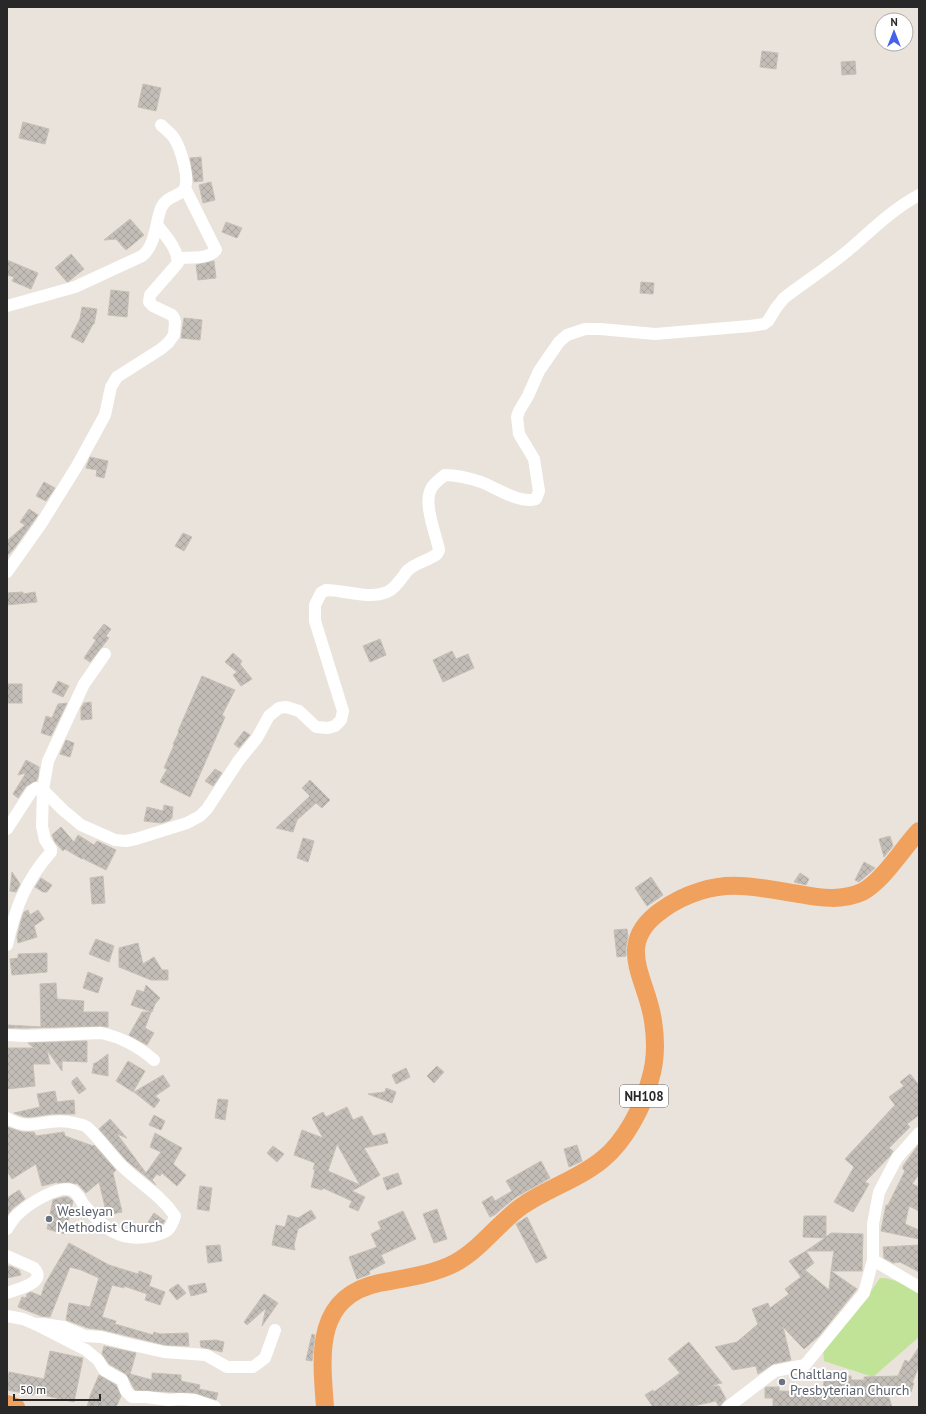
<svg xmlns="http://www.w3.org/2000/svg" width="926" height="1414" font-family="'PT Sans',sans-serif">
<style>
.pitch{fill:#c1e397}
.building{fill:url(#building-cross-hatch);stroke:#c5bfb5;fill-rule:evenodd}
.lines{fill:none;stroke-linecap:round;stroke-linejoin:round}
.minor{stroke:#fff;stroke-width:12}
.highway{stroke:#f1a15e;stroke-width:18}
.worship-dot{fill:#6b7280;stroke:#fff;stroke-width:1.5}
.labels{text-anchor:middle;stroke-width:4;stroke-linejoin:round;paint-order:stroke}
.shield{fill:#fff;stroke:#686868;stroke-width:1}
.shield-label{font-size:13px;font-weight:bold;fill:#282828}
.worship-label{font-size:14px;fill:#5b616d;stroke:#fff;text-anchor:start}
</style>
<defs>
<pattern id="building-cross-hatch" width="8" height="8" patternUnits="userSpaceOnUse"><rect width="8" height="8" fill="#c2bdb7"/><path d="M0 0l8 8M0 8l8-8" fill="none" stroke="#a7a29d"/></pattern>
</defs>
<rect width="100%" height="100%" fill="#eae3db"/>
<path class="pitch" d="M880,1278C895,1278 907,1286 919,1294V1337L873,1377L824,1361L823,1348L869,1294Z"/>
<g class="building">
<path d="M762,51L778,53L776,69L760,67Z"/>
<path d="M855,61L856,74L842,75L841,62Z"/>
<path d="M143,84L161,88L156,111L138,107Z"/>
<path d="M23,122L49,129L45,144L19,138Z"/>
<path d="M201,157L203,181L194,182L190,158Z"/>
<path d="M211,182L215,200L203,203L199,185Z"/>
<path d="M130,219L144,235L126,250L116,239L104,240Z"/>
<path d="M226,222L242,228L237,238L222,232Z"/>
<path d="M71,254L84,269L69,281L67,282L55,268Z"/>
<path d="M7,260L38,273L31,289L12,281L14,277L7,275Z"/>
<path d="M214,261L216,278L198,280L196,265Z"/>
<path d="M641,282L654,283L653,294L640,293Z"/>
<path d="M111,290L129,292L127,317L108,315Z"/>
<path d="M82,307L97,309L94,324H93L83,343L71,337L80,319Z"/>
<path d="M184,318L202,320L200,340L181,338Z"/>
<path d="M90,457L108,461L104,478L96,476L97,470L86,468Z"/>
<path d="M44,482L55,488L46,501L36,496Z"/>
<path d="M29,509L38,515L13,550L7,556V541L25,525L20,522Z"/>
<path d="M183,533L192,537L184,551L175,546Z"/>
<path d="M23,592V594L35,592L37,602L7,605V593Z"/>
<path d="M104,624L111,629L106,636L109,638L90,662L84,658L96,640L93,638Z"/>
<path d="M380,639L386,655L370,662L363,646Z"/>
<path d="M452,651L456,659L468,654L474,668L443,682L433,660Z"/>
<path d="M233,653L242,661L240,664L252,679L241,686L233,675L237,672L225,662Z"/>
<path d="M202,676L235,690L222,715L225,717L190,797L160,782L167,769L164,768L174,745L173,744L179,732L178,731L182,722Z"/>
<path d="M58,681L69,686L63,697L52,692Z"/>
<rect x="7" y="684" width="15" height="19"/>
<path d="M91,702L92,719L81,720V708L84,703Z"/>
<path d="M67,703L51,736L41,733L46,716L52,718L58,704Z"/>
<path d="M244,731L250,735L239,748L234,744Z"/>
<path d="M66,740L74,743L70,757L60,754Z"/>
<path d="M26,760L39,767L38,777L36,781L26,786L18,798L13,794L26,773L18,775Z"/>
<path d="M215,769L222,773L213,786L205,781Z"/>
<path d="M310,780L330,800L322,808L316,803L297,820L293,832L276,828L310,796L302,788Z"/>
<path d="M164,805L173,807L172,818H171L170,820L161,823L144,821L147,807L163,811Z"/>
<path d="M61,827L74,842L78,835L94,845L97,841L116,850L106,870L82,858V859L65,849L63,851L55,842L52,835Z"/>
<path d="M890,836L893,846L884,857L879,839Z"/>
<path d="M303,838L314,841L308,862L297,858Z"/>
<path d="M864,862L875,868L859,882L855,880Z"/>
<path d="M12,872L20,884L16,892L10,891Z"/>
<path d="M800,873L809,879L806,885L794,882Z"/>
<path d="M103,876L105,903L92,904L90,878Z"/>
<path d="M651,877L663,895L647,906L635,888Z"/>
<path d="M41,878L52,885L47,892H43L35,887Z"/>
<path d="M28,910L30,915L38,910L44,919L34,926L37,937L18,943L17,937L21,921L24,912Z"/>
<path d="M627,929L628,936L626,947V956L617,957L614,930Z"/>
<path d="M96,939L114,946L109,962L89,954Z"/>
<path d="M138,943L143,964L154,957L162,970H168V980H151L119,967V948Z"/>
<path d="M47,953V972L12,975L10,959L18,958V954Z"/>
<path d="M88,972L103,978L98,993L83,988Z"/>
<path d="M56,983L57,999L84,1001L83,1012H108V1027L101,1026L25,1028H7V1025L41,1027L40,984Z"/>
<path d="M146,985L160,998L155,1004L152,1012L131,1005L137,990L144,992Z"/>
<path d="M142,1012H151L145,1028L154,1033L147,1045L129,1035Z"/>
<path d="M87,1041V1062L62,1061V1071L47,1050L50,1064H33L35,1086L7,1089V1048H34L28,1043Z"/>
<path d="M108,1054V1076L92,1073L94,1063H96Z"/>
<path d="M128,1061L145,1071L133,1092L116,1081Z"/>
<path d="M437,1066L444,1072L434,1083L427,1076Z"/>
<path d="M406,1068L410,1077L396,1084L392,1075Z"/>
<path d="M910,1074L919,1085V1115L907,1124L910,1127L889,1148L893,1151L890,1156L865,1182L869,1184L853,1212L834,1202L854,1167L845,1159L895,1105L889,1097L904,1086L900,1082Z"/>
<path d="M163,1075L170,1086L155,1096L160,1100L154,1108L134,1092Z"/>
<path d="M77,1077L86,1089L79,1094L72,1084V1081Z"/>
<path d="M386,1088L396,1092L392,1103L368,1094L385,1092Z"/>
<path d="M55,1091L57,1102L74,1100L75,1114H52L31,1117H25L14,1113L40,1107L37,1094Z"/>
<path d="M218,1099L228,1100L225,1120L215,1118Z"/>
<path d="M347,1107L353,1120L362,1116L373,1136L385,1133L388,1143L364,1148L380,1175L352,1191L365,1197L358,1211L349,1207L352,1201L323,1188L322,1190L311,1187L315,1170L313,1169L315,1163L294,1155L302,1130L323,1138L312,1118L323,1112L326,1117ZM337,1144L360,1185L328,1171Z"/>
<path d="M154,1115L165,1121L161,1130L149,1125Z"/>
<path d="M110,1119L127,1138L117,1134L146,1173L161,1152L150,1147L155,1133L182,1148L173,1164L186,1175L177,1186L162,1173L160,1176L157,1174L152,1180L156,1185L127,1161L99,1129Z"/>
<path d="M7,1127L22,1132H34L36,1136L64,1132L65,1136L93,1146L94,1145L116,1170L113,1173L122,1212L107,1215L99,1182L86,1193L77,1183L76,1184L69,1182L57,1183L58,1182L42,1186L36,1164L12,1179L7,1171Z"/>
<path d="M919,1144V1174L912,1184L919,1187V1211L909,1206L905,1224L919,1230V1239L881,1231L886,1205H888L905,1171L903,1169V1166Z"/>
<path d="M577,1145L582,1161L569,1167L564,1149Z"/>
<path d="M273,1146L284,1154L277,1162L267,1153Z"/>
<path d="M541,1161L550,1178L516,1197L500,1210L496,1214L490,1217L482,1202L492,1196L495,1201L512,1191L506,1181Z"/>
<path d="M398,1173L402,1184L387,1190L383,1178Z"/>
<path d="M200,1186L212,1188L209,1211L197,1209Z"/>
<path d="M19,1190L25,1199L13,1208L7,1215V1198Z"/>
<path d="M63,1197H68L73,1201L65,1234L47,1229L53,1200Z"/>
<path d="M437,1209L447,1239L434,1243L423,1214Z"/>
<path d="M311,1210L316,1218L298,1229L294,1245L295,1250L272,1245L276,1225L285,1227L288,1215L298,1218Z"/>
<path d="M403,1211L416,1239L381,1255L385,1263L369,1271L370,1274L357,1279L349,1257L377,1247L371,1234L381,1229L378,1222Z"/>
<path d="M154,1213L165,1221L162,1225L155,1228L148,1222Z"/>
<path d="M804,1216H826V1237L831,1233L863,1234L862,1271H831L834,1250L832,1251H806L825,1238L803,1237Z"/>
<path d="M527,1217L547,1258L536,1263L516,1224Z"/>
<path d="M69,1243L109,1265L138,1274L139,1271L152,1276L149,1286L165,1292L160,1305L145,1300L147,1294L124,1286V1288L112,1285L102,1317L116,1321L115,1324L153,1335L154,1332L160,1334L188,1333L189,1346L165,1345L103,1330L88,1328L66,1320L69,1303L90,1307L99,1278L81,1270L70,1267L50,1317L41,1316L18,1307L22,1297L26,1298L27,1294L31,1292L41,1296L45,1284Z"/>
<path d="M220,1245L222,1261L208,1263L206,1246Z"/>
<path d="M919,1245V1272L900,1262L893,1263L884,1258L883,1247Z"/>
<path d="M806,1251L814,1263L805,1270L829,1290L831,1271L857,1289L819,1336L804,1349L783,1327L791,1360L773,1364L758,1374L756,1366L733,1370L715,1347L737,1342L758,1324L752,1309L768,1303L770,1308L789,1294L785,1289L801,1277L789,1261Z"/>
<path d="M10,1266L19,1270L21,1275L7,1278V1267Z"/>
<path d="M205,1283L207,1292L191,1296L188,1286Z"/>
<path d="M178,1284L186,1293L177,1300L169,1290Z"/>
<path d="M264,1294L278,1303L262,1326L266,1308L247,1325L244,1322Z"/>
<path d="M312,1334L315,1335L312,1361L306,1360Z"/>
<path d="M216,1340L224,1342L222,1352L201,1347L200,1341Z"/>
<path d="M689,1342L722,1383L713,1385V1386H719L726,1399L719,1407L716,1401L689,1407H653L645,1395L653,1390L654,1392L680,1373L668,1359Z"/>
<path d="M104,1346L136,1353L130,1374L152,1380V1373L181,1375V1381L200,1385L199,1389L218,1393L216,1400L195,1393L169,1392L135,1390L126,1374L109,1364L102,1354Z"/>
<path d="M919,1347V1366L912,1383H914L911,1392L885,1385L892,1407H773V1398H765V1388L766,1387H779V1391L823,1392L824,1381H830L831,1375L851,1376V1380H866L864,1379V1377L898,1376L905,1360L909,1362Z"/>
<path d="M50,1351L83,1358L74,1402L34,1393L33,1395L7,1390L9,1372L44,1379Z"/>
<path d="M99,1375L116,1385L121,1396L116,1407H87L90,1396Z"/>
</g>
<g class="lines">
<g class="minor">
<path d="M177,258C189,257 208,260 216,250L185,188"/>
<path d="M7,306L75,287L142,256C156,245 155,224 161,208C166,197 176,197 183,191C192,183 180,147 174,138C171,133 165,129 161,125"/>
<path d="M7,572L41,524L77,466L105,415L111,387L117,377L161,349L168,343L174,335L175,322L174,318L172,315L153,306L149,302L150,295L178,263C178,249 165,235 157,225"/>
<path d="M7,829L31,792L36,788L43,790L63,810L81,825L115,840L126,841L136,839L187,823L200,816L207,809L239,760L257,738L269,716L279,708L286,707L299,711L316,727L328,728L335,726L341,720L343,711L315,621V605L321,593L326,590C346,590 368,600 387,592C395,589 402,577 408,570C417,562 428,561 437,554L439,550C436,534 423,504 431,489C434,483 440,479 445,475C457,475 469,478 481,482C497,488 519,504 536,499L539,491L534,459L519,434L517,417L519,411L528,396L539,371L559,342L567,335L585,329H600L655,334L750,326L764,324L768,321L776,308L784,298C806,281 830,266 851,248C873,229 893,209 919,195"/>
<path d="M7,945C15,908 26,880 51,852V849L45,840L42,826L43,790L48,761L84,684L105,654"/>
<path d="M7,1035L25,1036L101,1033C120,1037 139,1047 154,1060"/>
<path d="M7,1118C31,1133 45,1117 69,1122C74,1123 83,1124 87,1127C100,1139 110,1154 122,1166C139,1183 161,1195 175,1216C170,1231 167,1233 152,1236C119,1243 104,1228 84,1205C81,1201 79,1196 75,1192C62,1181 28,1205 18,1214C14,1218 10,1224 7,1229"/>
<path d="M7,1256L34,1268C48,1283 17,1289 7,1293"/>
<path d="M873,1260L919,1287"/>
<path d="M7,1316L23,1319L35,1324L86,1350L98,1360L104,1370L122,1380L126,1391L132,1397H146L169,1400L181,1399L194,1400L215,1407"/>
<path d="M35,1324H43L64,1327L85,1336L101,1337L124,1343L164,1352L206,1355L227,1367H253L265,1358L275,1330"/>
<path d="M728,1407L775,1371L805,1365L864,1293L873,1260V1224L879,1192L897,1158L919,1133"/>
</g>
<g class="highway">
<path d="M7,1404L16,1407"/>
<path d="M325,1407C321,1355 314,1297 379,1283C404,1278 432,1275 455,1263C481,1249 498,1223 522,1206C548,1188 579,1179 603,1159C625,1141 643,1107 650,1080C656,1061 656,1040 653,1021C647,978 613,944 662,910C684,894 714,884 741,886C760,887 780,891 799,894C820,898 842,901 862,892C883,881 902,849 919,831"/>
</g>
</g>
<g class="worship-dot">
<circle cx="49" cy="1219" r="4"/>
<circle cx="782" cy="1382" r="4"/>
</g>
<g class="labels">
<rect class="shield" x="620" y="1085" width="48" height="22" rx="3"/>
<g class="shield-label">
<text x="644" y="1101">NH108</text>
</g>
<g class="worship-label">
<text x="57" y="1216">Wesleyan<tspan x="57" dy="16">Methodist Church</tspan></text>
<text x="790" y="1379">Chaltlang<tspan x="790" dy="16">Presbyterian Church</tspan></text>
</g>
</g>
<rect width="926" height="1414" fill="none" stroke="#282828" stroke-width="16"/>
<g transform="translate(894 32)"><circle r="19" fill="#ffffff" stroke="#a9a9a9"/>
<path d="M0-3L7 15L0 10L-7 15Z" fill="#4662eb"/>
<text y="-6" font-size="11" font-weight="bold" text-anchor="middle" fill="#282828">N</text>
</g>
<path d="M14 1394v6h86v-6" fill="none" stroke="#282828" stroke-width="2"/>
<text x="20" y="1394" font-size="12" fill="#282828" stroke="#ffffff" stroke-width="3" paint-order="stroke">50 m</text>
</svg>
